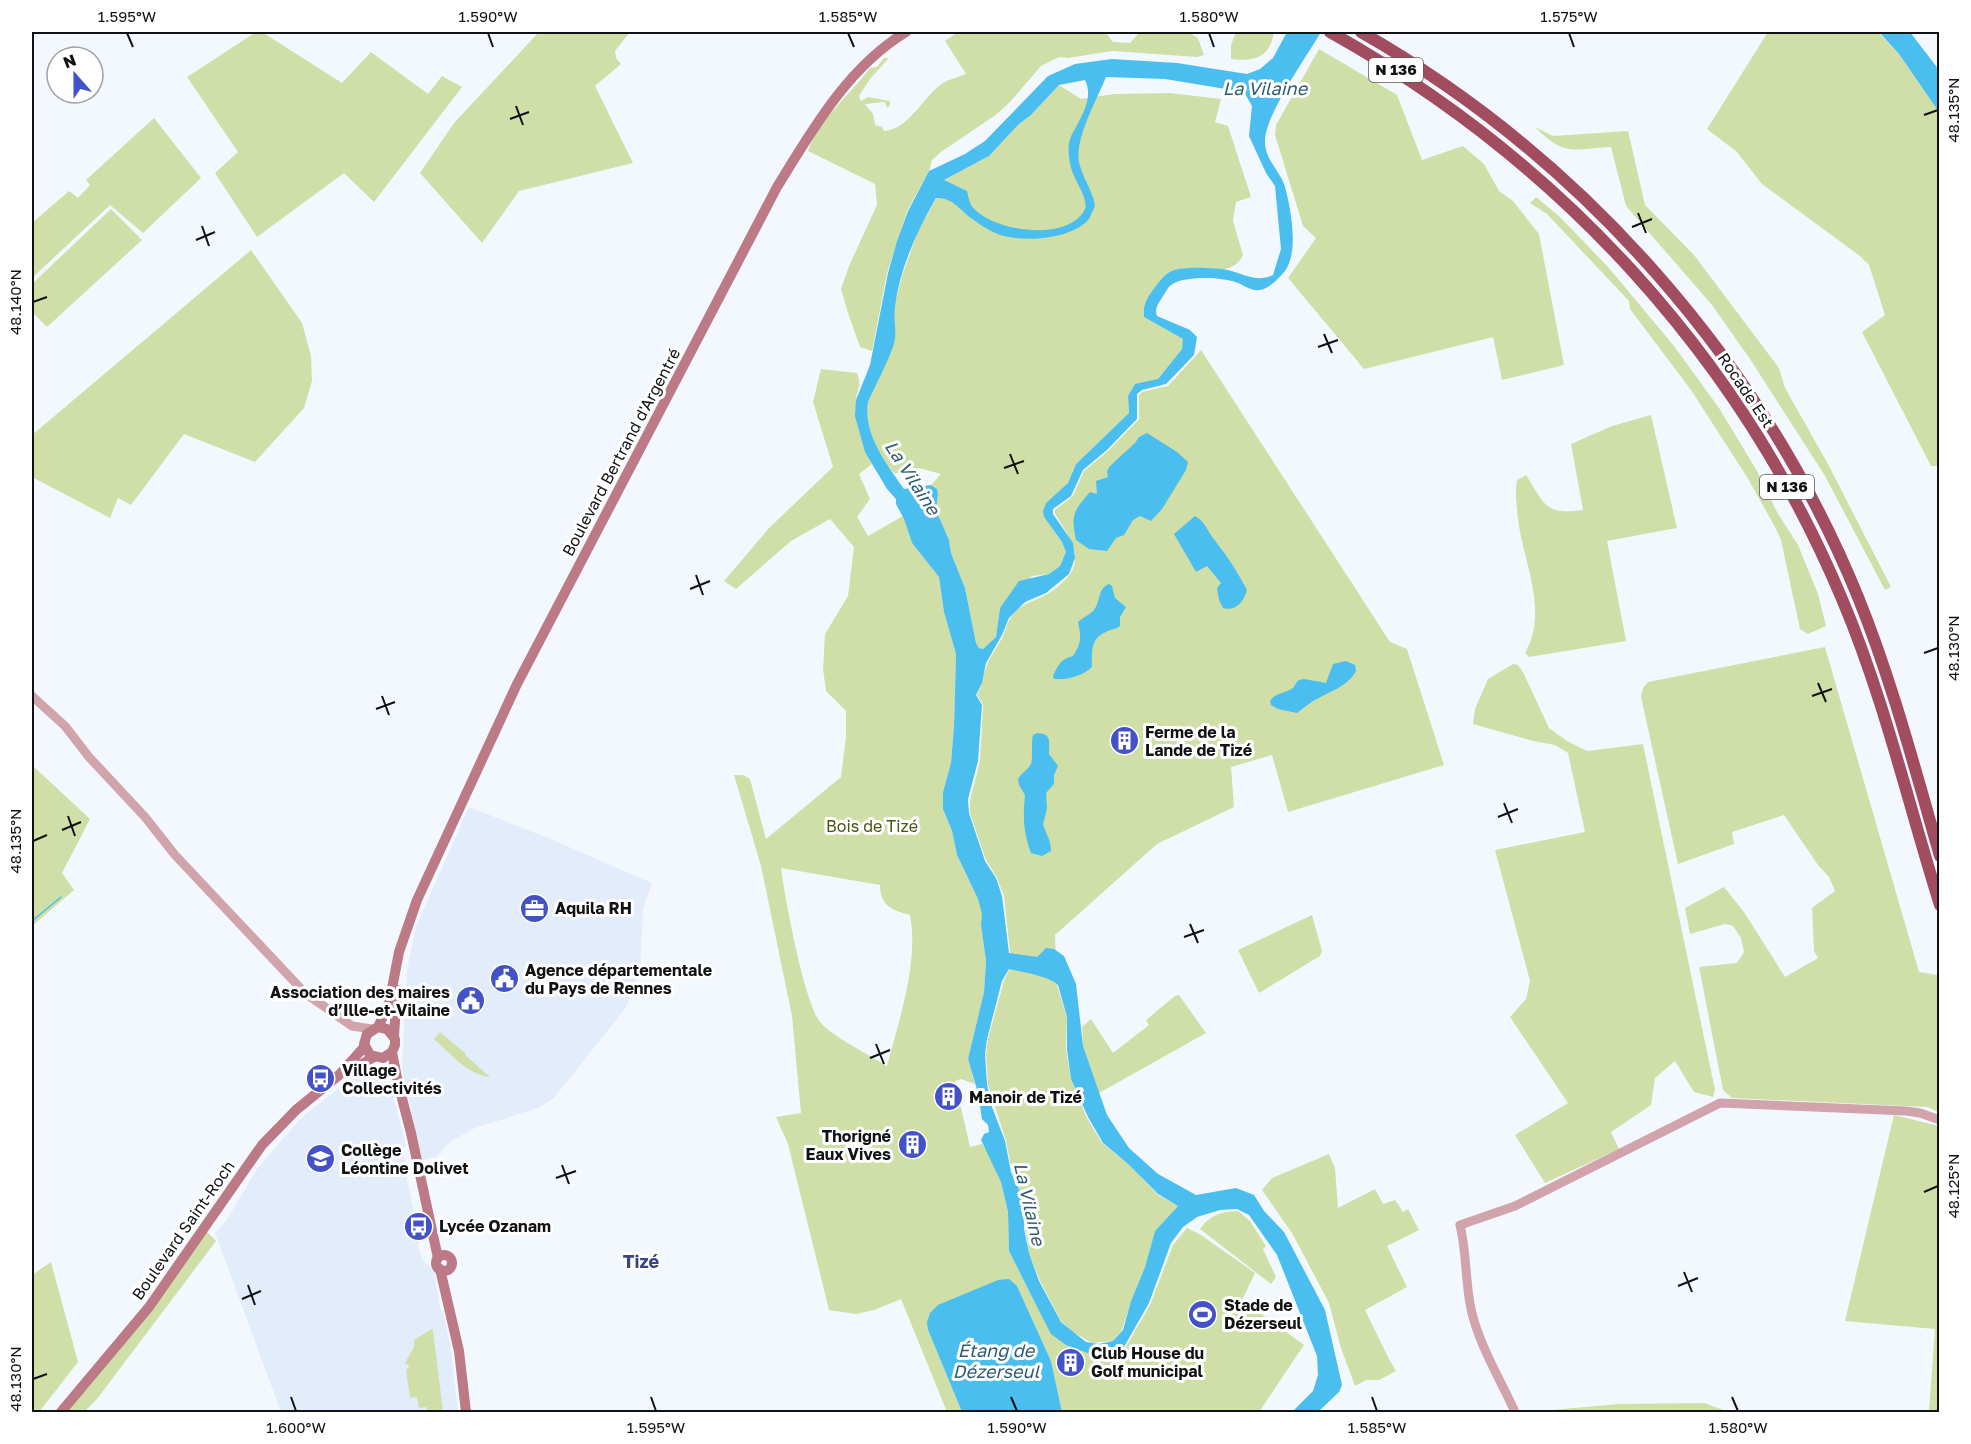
<svg xmlns="http://www.w3.org/2000/svg" width="1971" height="1444" font-family="'Golos Text',sans-serif">
<style>
.built{fill:#e3ecfa}
.green{fill:#cfdfa7;fill-rule:evenodd}
.water{fill:#4bbef0;fill-rule:evenodd}
.lines{fill:none;stroke-linecap:round;stroke-linejoin:round}
.stream{stroke:#4bbef0;stroke-width:1.5}
.tertiary{stroke:#d1a3ab;stroke-width:9}
.secondary{stroke:#bc7986;stroke-width:10}
.trunk{stroke:#a24c60;stroke-width:12}
.ticks{fill:none;stroke:#101214;stroke-width:2}
.labels{text-anchor:middle;stroke-width:6;stroke-linejoin:round;paint-order:stroke}
.shield{fill:#fff;stroke:#58595a;stroke-width:1.5}
.shield-label{font-size:15px;font-weight:bold;fill:#101214}
.street-label{font-size:16px;fill:#101214;stroke:#fff}
.poi-label{font-size:16px;font-weight:bold;fill:#101214;stroke:#fff;text-anchor:start}
.park-label{font-size:16px;fill:#47550f;stroke:#fff}
.water-label{font-size:18px;font-style:italic;fill:#2e5c73;stroke:#fff}
.neighbourhood-label{font-size:18px;font-weight:bold;fill:#3b4782;stroke:#fff}
.neatline{fill:none;stroke:#101214;stroke-width:2}
.ticks-label{font-size:15px;text-anchor:middle;fill:#101214}
</style>
<rect width="100%" height="100%" fill="#f3f8ff"/>
<g class="built">
<path d="M469,807L553,840L652,883L643,909L640,972L625,1009L554,1098L538,1108L475,1128L450,1142L436,1157L422,1160L402,1068L407,970L416,926Z"/>
<path d="M368,1070L390,1084L406,1146L396,1150L398,1157L404,1156L408,1173L406,1175L420,1240L418,1244L422,1259L434,1271L440,1308L441,1311L443,1310L451,1350L458,1412H281L215,1233L226,1221L257,1169L302,1117L351,1079Z"/>
</g>
<g class="green">
<path d="M256,32H262L342,83L371,52L428,94L442,76L462,87L374,202L344,173L257,237L215,173L238,152L187,77Z"/>
<path d="M539,32H630L615,51L616,58L621,64L595,86L633,163L519,191L482,243L420,173L454,123Z"/>
<path d="M958,32H1101L1106,33L1113,42L1130,43L1138,34L1146,32H1188L1198,38L1204,55L1197,57L1112,51L1068,58L1059,57L1041,66L1010,102L997,114L941,152L932,160L929,171L907,211L887,273L872,351L860,347L848,313L841,289L849,266L877,205L875,184L808,151C820,118 849,96 870,68L877,67L884,58H889L870,79L859,96L861,101L868,97L890,101V105L887,108L885,102L865,104L873,114L875,125L882,127L884,131C910,129 923,96 943,83C950,79 959,77 966,74L945,41Z"/>
<path d="M1236,32H1274C1270,58 1254,62 1231,59V45Z"/>
<path d="M1768,32H1878L1899,54L1939,112V466H1931L1862,332L1885,315L1869,265L1860,256L1762,184L1737,152L1707,129Z"/>
<path d="M1319,49L1397,95L1422,160L1463,146L1484,164L1499,191L1513,201L1539,234L1564,365L1502,380L1493,337L1364,369L1288,278L1316,238L1303,226L1275,135L1276,125Z"/>
<path d="M1059,85L1081,99L1114,94L1170,93L1221,99L1215,122L1228,126L1251,197L1236,202L1233,221L1243,255C1231,282 1193,262 1172,271C1163,274 1158,283 1153,291C1146,299 1142,306 1144,317L1184,339L1182,349L1158,379L1128,396L1129,413L1076,464L1068,483L1046,503L1044,517L1062,542L1066,552L1060,566L1049,574L1032,576L1000,608L996,637L983,649L979,648L976,643L965,588L951,553L949,540L936,510L938,495L937,489L931,485L941,474L919,468L904,473H894C878,454 864,428 868,402L895,337L894,307L902,276L918,231L936,199L944,180L989,156L1019,124L1031,115Z"/>
<path d="M154,118L201,178L143,233L110,205L32,278V223L69,191L78,198L90,185L86,180Z"/>
<path d="M1535,127L1553,136L1628,131L1645,205L1694,255L1779,368L1785,388L1828,464L1891,587L1885,590L1825,476L1750,359L1712,305L1626,206L1611,147C1574,149 1564,157 1535,127Z"/>
<path d="M1536,197L1560,217L1609,268L1674,346L1719,408L1757,471L1777,512L1798,545L1818,594L1826,626L1808,634L1800,629L1781,540L1775,527L1747,477L1691,390L1630,309L1629,301L1547,214L1530,203Z"/>
<path d="M111,209L142,240L47,327L32,312V284Z"/>
<path d="M251,250L302,323L311,356L312,381L304,408L255,462L184,434L131,505L118,498L110,518L32,477V435Z"/>
<path d="M1201,350L1390,642L1407,649L1444,765L1288,812L1272,755L1231,767L1234,807L1157,844L1055,935L1057,985L1067,1018L1066,1050L1071,1079L1087,1118L1102,1143L1127,1163L1158,1195L1178,1206L1155,1231L1145,1267L1131,1301L1122,1330L1113,1341L1092,1343L1073,1332L1061,1321L1040,1281L1029,1253L1025,1230L1026,1217L1023,1199L1012,1172L1006,1141L988,1084L986,1054L988,1039L1004,981L1009,970L1010,952L1004,896L997,878L986,860L970,813V800L980,761L983,705L977,695C982,685 983,675 987,665C991,655 998,646 1003,636C1005,631 1007,624 1010,619C1019,603 1033,603 1047,594C1089,568 1077,548 1055,514V510L1073,496L1084,471L1108,451L1139,419V395L1142,392L1168,386Z"/>
<path d="M821,369L857,373C862,387 857,388 856,400C855,416 864,451 872,464L859,474L870,499L857,517L868,536L903,516L912,543L939,577L944,612L956,654L954,726L951,763L943,792V809L952,831L957,855L978,899L983,914L981,925L986,961L984,992L968,1059L975,1084L961,1079L955,1081L970,1147L982,1144L990,1156L1001,1182L1008,1212L1009,1251L1033,1299L1066,1345L1090,1354V1358L1102,1359L1117,1355L1124,1350L1150,1305L1173,1245L1187,1228L1201,1235L1255,1273L1242,1300L1304,1345L1259,1412H1062L1051,1361L1017,1286L928,1330L962,1412H947L901,1299L874,1310L856,1314L829,1310L788,1144L776,1117L801,1113L792,1016L761,866L734,775H743L750,779L766,839L841,777L846,737V711L826,691L823,669L825,634L848,596L854,547L830,519L791,541L736,589L724,581L769,528L833,467L813,402ZM781,868L880,885C880,906 892,910 910,915C919,963 899,1020 887,1066C871,1056 832,1036 821,1023C804,1003 785,898 781,868Z"/>
<path d="M1651,415L1677,528L1607,541L1626,641L1529,657L1525,653C1551,608 1519,555 1517,508C1516,498 1515,489 1517,480L1526,475C1545,505 1545,515 1583,510L1571,444L1612,426Z"/>
<path d="M1825,647L1919,972L1937,975L1939,982V1112L1927,1107L1732,1098L1723,1090L1699,967L1737,963L1744,952L1741,938L1733,926L1725,924L1690,934L1685,908L1724,887L1744,912L1785,977L1818,958L1814,951L1812,908L1835,891L1829,877L1818,865L1784,815L1732,832L1734,844L1678,864L1641,697L1643,688L1648,682Z"/>
<path d="M1513,664L1518,665L1523,672L1549,728L1567,741L1587,751L1643,744L1715,1090L1713,1097L1694,1092L1675,1061L1655,1078L1651,1105L1611,1132L1619,1149L1545,1183L1515,1135L1568,1103L1510,1017L1526,999L1530,981L1495,850L1585,832L1568,753L1555,745L1533,741L1473,724L1475,709L1488,679Z"/>
<path d="M32,765L90,819L62,873L74,890L32,926Z"/>
<path d="M1312,915L1322,951L1320,956L1259,993L1238,950Z"/>
<path d="M1179,995L1206,1033L1099,1093L1083,1046L1082,1027L1091,1019L1113,1053L1149,1025L1146,1020L1175,996Z"/>
<path d="M440,1032L465,1053V1055L490,1077C467,1074 452,1055 434,1039Z"/>
<path d="M1894,1115L1939,1126V1412H1929L1935,1329L1845,1321Z"/>
<path d="M1329,1154L1335,1168L1338,1208L1375,1189L1383,1204L1395,1200L1403,1212L1408,1209L1419,1230L1387,1246L1407,1287L1365,1310L1389,1359L1396,1371L1379,1380H1366L1355,1386L1341,1348L1329,1303L1292,1233L1262,1190L1272,1178Z"/>
<path d="M1238,1211L1250,1221L1266,1246L1263,1249L1276,1277L1271,1284L1200,1229C1211,1214 1221,1212 1238,1211Z"/>
<path d="M207,1232L216,1241L97,1399L84,1412H66Z"/>
<path d="M51,1262L78,1362L39,1412H32V1275Z"/>
<path d="M432,1329L433,1330L443,1412L427,1411L426,1407L419,1408L417,1397L410,1398L406,1369L409,1368L408,1364L405,1365C407,1355 416,1350 414,1340Z"/>
<path d="M1704,1403L1729,1412H1528L1620,1404Z"/>
</g>
<g class="water">
<path d="M1287,32H1321C1307,56 1265,115 1265,141C1265,161 1280,170 1285,187C1291,209 1299,252 1285,271C1279,278 1269,289 1260,290C1251,291 1245,286 1238,283C1224,277 1184,275 1171,285C1168,287 1166,292 1163,296C1159,303 1154,308 1157,316L1190,330L1197,337L1194,355L1166,384L1142,390L1137,394V419L1107,450L1083,470L1071,496L1053,509V514L1073,543L1075,558L1069,574L1046,593L1025,602L1009,618L1002,635L986,663L982,683L976,695L982,705L978,761L968,799L969,813L985,861L996,878L1002,896L1009,953L1037,957L1046,948L1054,949L1064,956L1076,984L1083,1046L1107,1115L1129,1148L1158,1174L1196,1195L1236,1188L1254,1195L1264,1211L1284,1232L1325,1310L1342,1385L1339,1392L1318,1412H1292L1313,1391L1318,1375L1317,1356L1277,1255L1249,1215L1237,1209L1220,1210L1197,1217L1183,1227L1171,1243L1149,1303L1124,1347L1116,1353L1101,1355L1090,1354L1066,1345L1051,1334L1033,1299L1009,1251L1008,1212L1001,1182L981,1140L984,1134L989,1132L988,1125L982,1119L978,1093L968,1059L984,992L986,961L981,925L982,914L978,899L957,855L952,831L943,809V792L951,763L954,726L956,654L944,612L939,577L912,543L904,519L896,504V499L887,489L865,452L855,416L856,400L870,365L888,273L897,241L908,211L929,171L965,154L985,141L1048,76L1075,64L1112,59L1177,63L1247,74L1260,69L1273,58ZM1106,77L1165,79L1244,92L1252,106L1249,136L1266,173L1275,186L1281,249L1273,275C1257,283 1244,274 1228,270C1217,268 1182,266 1172,271C1164,274 1160,281 1155,287C1148,297 1142,304 1144,317L1183,339L1182,349L1158,379L1135,384L1128,396L1129,413L1076,464L1068,483L1046,503L1043,511L1044,517L1062,542L1066,552L1060,566L1049,574L1019,581L1000,608L996,637L983,649L979,648L976,643L965,588L951,553L949,540L936,510L938,495L937,489L931,485L904,489C887,464 863,435 868,402C876,384 886,366 893,347C898,334 893,320 895,306C900,268 917,231 936,198C952,197 959,209 971,218C977,223 984,227 991,231C1014,244 1071,241 1089,219C1091,215 1093,210 1095,206C1093,191 1082,177 1079,162C1075,137 1097,100 1106,77ZM1085,80C1093,96 1084,112 1076,127C1074,131 1071,135 1070,139C1067,149 1069,161 1072,171C1075,180 1089,201 1085,209C1069,243 990,232 971,205C969,201 968,195 967,191L944,180L989,156L1019,124L1031,115L1059,85ZM1009,969C1022,972 1049,976 1058,985L1067,1017V1050L1071,1079L1088,1117L1103,1143L1127,1163L1158,1194L1178,1206L1155,1231L1145,1267L1131,1301L1123,1330L1113,1341L1099,1344L1086,1342L1061,1322L1039,1281L1029,1253L1024,1229L1025,1218L1023,1198L1011,1172L1005,1141L992,1107L987,1084L985,1054L987,1039L1002,981Z"/>
<path d="M1879,32H1910L1939,70V112L1899,54Z"/>
<path d="M1147,433L1177,452L1188,462L1186,470L1162,509L1151,521L1140,516L1133,520L1124,535L1116,538L1107,551L1089,549L1076,540C1071,514 1073,512 1090,492L1097,494L1096,481L1108,477L1107,471L1110,466L1135,443L1139,437Z"/>
<path d="M1195,516C1206,522 1208,533 1216,542C1228,557 1238,573 1247,590C1244,601 1236,612 1223,608L1219,600L1217,588L1221,583L1207,566L1196,572L1174,534Z"/>
<path d="M1109,584L1112,586L1115,598L1126,607L1120,617V626C1115,630 1111,629 1106,632C1090,638 1092,653 1092,667C1083,676 1067,680 1054,679L1053,676C1058,665 1061,659 1073,656C1082,643 1081,637 1078,622C1082,618 1091,614 1094,610C1101,601 1097,589 1109,584Z"/>
<path d="M1346,661L1355,665L1356,671C1348,686 1331,691 1317,699C1310,702 1303,709 1297,713L1278,709L1271,705L1270,701C1276,692 1284,694 1293,688C1293,688 1298,680 1299,680L1304,679L1326,683L1333,664Z"/>
<path d="M1037,733C1052,734 1049,741 1049,754L1058,766L1054,775V784L1046,793L1047,808L1043,825L1050,842L1051,851L1042,856L1031,853C1023,831 1023,817 1025,795L1019,785L1018,779C1021,773 1028,770 1031,764C1033,761 1031,742 1033,735Z"/>
<path d="M1009,1279L1017,1286L1051,1361L1062,1412H962L928,1330L927,1322L930,1313L938,1305L998,1280Z"/>
</g>
<g class="lines">
<path class="stream" d="M32,921L61,897"/>
<g class="tertiary">
<path d="M32,696L65,726L89,757L145,817L175,855L305,993L352,1026L372,1029"/>
<path d="M1515,1412C1500,1379 1479,1345 1471,1309C1465,1281 1467,1253 1460,1225L1515,1206L1720,1103L1906,1111L1920,1113L1940,1120"/>
</g>
<g class="secondary">
<path d="M378,1027L389,1004L399,952L417,900L517,684L777,187C812,130 848,67 906,32"/>
<path d="M394,1036L397,990"/>
<path d="M392,1052L383,1058L370,1055L364,1044L367,1034L378,1027L387,1029L395,1039V1045L392,1052L398,1083L411,1133L438,1258"/>
<path d="M348,1072L374,1057"/>
<circle cx="444" cy="1263" r="8"/>
<path d="M440,1269L459,1351L466,1412"/>
<path d="M61,1412L149,1307L262,1145L296,1110L339,1075L365,1046"/>
</g>
<g class="trunk">
<path d="M1330,32C1559,160 1740,356 1842,599C1884,698 1908,803 1940,905"/>
<path d="M1361,32C1582,158 1762,362 1858,597C1892,681 1915,769 1940,856"/>
</g>
</g>
<path class="ticks" d="M127,33L133,47M488,33L493,47M848,33L854,47M1209,33L1214,47M1569,33L1574,47M516,106L523,125M1924,115L1938,110M510,119L529,112M1638,213L1646,233M202,226L209,246M1632,227L1652,219M196,240L215,232M33,302L47,297M1324,334L1332,353M1318,347L1338,340M1010,454L1018,474M1004,468L1024,461M696,575L703,595M690,589L710,581M1924,653L1938,648M1818,683L1826,702M382,696L389,715M1812,696L1832,689M376,709L395,702M1504,803L1512,823M68,816L75,836M1498,817L1518,809M62,830L81,822M33,841L47,835M1190,924L1198,943M1184,937L1204,930M876,1044L884,1064M870,1058L890,1050M562,1165L569,1184M556,1178L576,1171M1924,1192L1938,1186M1684,1272L1692,1292M248,1285L255,1305M1678,1286L1698,1278M242,1299L261,1291M33,1379L47,1374M291,1397L296,1411M651,1397L656,1411M1011,1397L1017,1411M1372,1397L1377,1411M1732,1397L1738,1411"/>
<defs>
<symbol id="building-disc" viewBox="-11 -11 22 22"><circle r="9.5" fill="#4452c7" stroke="#fff"/><path d="M-4-6H4V6H1V3H-1V6H-4ZM-2.5-4.3h1.7v1.8h-1.7ZM.8-4.3h1.7v1.8H.8ZM-2.5-1h1.7V.8h-1.7ZM.8-1h1.7V.8H.8Z" fill="#fff"/></symbol>
<symbol id="office-disc" viewBox="-11 -11 22 22"><circle r="9.5" fill="#4452c7" stroke="#fff"/><path d="M-6-3h4V-5.5h4V-3h4V5H-6ZM-1-4.5V-3h2v-1.5ZM-6 0V1H6V0Z" fill="#fff"/></symbol>
<symbol id="civic-disc" viewBox="-11 -11 22 22"><circle r="9.5" fill="#4452c7" stroke="#fff"/><path d="M-.6-6.5H3V-4.5H.6V-3L4-1V1h2V6H-6V1h2V-1L-.6-3ZM-1.2 2.5V6h2.4V2.5Z" fill="#fff"/></symbol>
<symbol id="bus-disc" viewBox="-11 -11 22 22"><circle r="9.5" fill="#4452c7" stroke="#fff"/><path d="M-5-6H5V4H4V6H2V4H-2V6H-4V4H-5ZM-3.5-4V0h7V-4ZM-3.5 1.2v1.5H-2V1.2ZM2 1.2v1.5H3.5V1.2Z" fill="#fff"/></symbol>
<symbol id="school-disc" viewBox="-11 -11 22 22"><circle r="9.5" fill="#4452c7" stroke="#fff"/><path d="M0-5L7-2L0 1L-7-2ZM-4 1L0 2.5L4 1V4Q0 6-4 4Z" fill="#fff"/></symbol>
<symbol id="stadium-disc" viewBox="-11 -11 22 22"><circle r="9.5" fill="#4452c7" stroke="#fff"/><path d="M0-5a6.5 5 0 1 0 0 10a6.5 5 0 1 0 0-10ZM-3.5-1.8h7v3.6h-7Z" fill="#fff"/></symbol>
</defs>
<g fill-rule="evenodd">
<use href="#building-disc" x="1108" y="724" width="33" height="33"/>
<use href="#office-disc" x="518" y="892" width="33" height="33"/>
<use href="#civic-disc" x="488" y="962" width="33" height="33"/>
<use href="#civic-disc" x="454" y="984" width="33" height="33"/>
<use href="#bus-disc" x="304" y="1062" width="33" height="33"/>
<use href="#building-disc" x="932" y="1080" width="33" height="33"/>
<use href="#building-disc" x="896" y="1128" width="33" height="33"/>
<use href="#school-disc" x="304" y="1142" width="33" height="33"/>
<use href="#bus-disc" x="402" y="1210" width="33" height="33"/>
<use href="#stadium-disc" x="1186" y="1298" width="33" height="33"/>
<use href="#building-disc" x="1054" y="1346" width="33" height="33"/>
</g>
<g class="labels">
<g class="shield">
<rect x="1369" y="58" width="54" height="24" rx="4.5"/>
<rect x="1760" y="475" width="54" height="24" rx="4.5"/>
</g>
<g class="shield-label">
<text x="1396" y="75">N 136</text>
<text x="1787" y="492">N 136</text>
</g>
<g class="street-label">
<text transform="translate(1746 390) rotate(56)" y="6">Rocade Est</text>
<text transform="translate(621 452) rotate(-62)" y="6">Boulevard Bertrand d'Argentré</text>
<text transform="translate(183 1230) rotate(-55)" y="6">Boulevard Saint-Roch</text>
</g>
<g class="poi-label">
<text x="1145" y="738">Ferme de la<tspan x="1145" dy="18">Lande de Tizé</tspan></text>
<text x="555" y="914">Aquila RH</text>
<text x="525" y="976">Agence départementale<tspan x="525" dy="18">du Pays de Rennes</tspan></text>
<text x="450" y="998" text-anchor="end">Association des maires<tspan x="450" dy="18">d’Ille-et-Vilaine</tspan></text>
<text x="342" y="1076">Village<tspan x="342" dy="18">Collectivités</tspan></text>
<text x="969" y="1103">Manoir de Tizé</text>
<text x="891" y="1142" text-anchor="end">Thorigné<tspan x="891" dy="18">Eaux Vives</tspan></text>
<text x="341" y="1156">Collège<tspan x="341" dy="18">Léontine Dolivet</tspan></text>
<text x="439" y="1232">Lycée Ozanam</text>
<text x="1224" y="1311">Stade de<tspan x="1224" dy="18">Dézerseul</tspan></text>
<text x="1091" y="1359">Club House du<tspan x="1091" dy="18">Golf municipal</tspan></text>
</g>
<g class="park-label">
<text x="872" y="832">Bois de Tizé</text>
</g>
<g class="water-label">
<text x="1265" y="95">La Vilaine</text>
<text transform="translate(912 478) rotate(57)" y="6">La Vilaine</text>
<text transform="translate(1029 1204) rotate(77)" y="6">La Vilaine</text>
<text x="996" y="1357">Étang de<tspan x="996" dy="21">Dézerseul</tspan></text>
</g>
<g class="neighbourhood-label">
<text x="641" y="1268">Tizé</text>
</g>
</g>
<rect width="1971" height="1444" fill="none" stroke="#ffffff" stroke-width="66"/>
<g transform="translate(75 75) rotate(339)"><circle r="28" fill="#ffffff" stroke="#9fa0a1" stroke-width="1.5"/>
<path d="M0-4.5L10 22L0 15L-10 22Z" fill="#4452c7"/>
<text y="-9" font-size="16" font-weight="bold" text-anchor="middle" fill="#101214">N</text>
</g>
<rect x="33" y="33" width="1905" height="1378" class="neatline"/>
<g class="ticks-label">
<text x="127" y="22">1.595°W</text>
<text x="488" y="22">1.590°W</text>
<text x="848" y="22">1.585°W</text>
<text x="1209" y="22">1.580°W</text>
<text x="1569" y="22">1.575°W</text>
<text transform="translate(1954 110) rotate(-90)" y="5">48.135°N</text>
<text transform="translate(16 302) rotate(-90)" y="5">48.140°N</text>
<text transform="translate(1954 648) rotate(-90)" y="5">48.130°N</text>
<text transform="translate(16 841) rotate(-90)" y="5">48.135°N</text>
<text transform="translate(1954 1186) rotate(-90)" y="5">48.125°N</text>
<text transform="translate(16 1379) rotate(-90)" y="5">48.130°N</text>
<text x="296" y="1433">1.600°W</text>
<text x="656" y="1433">1.595°W</text>
<text x="1017" y="1433">1.590°W</text>
<text x="1377" y="1433">1.585°W</text>
<text x="1738" y="1433">1.580°W</text>
</g>
</svg>
